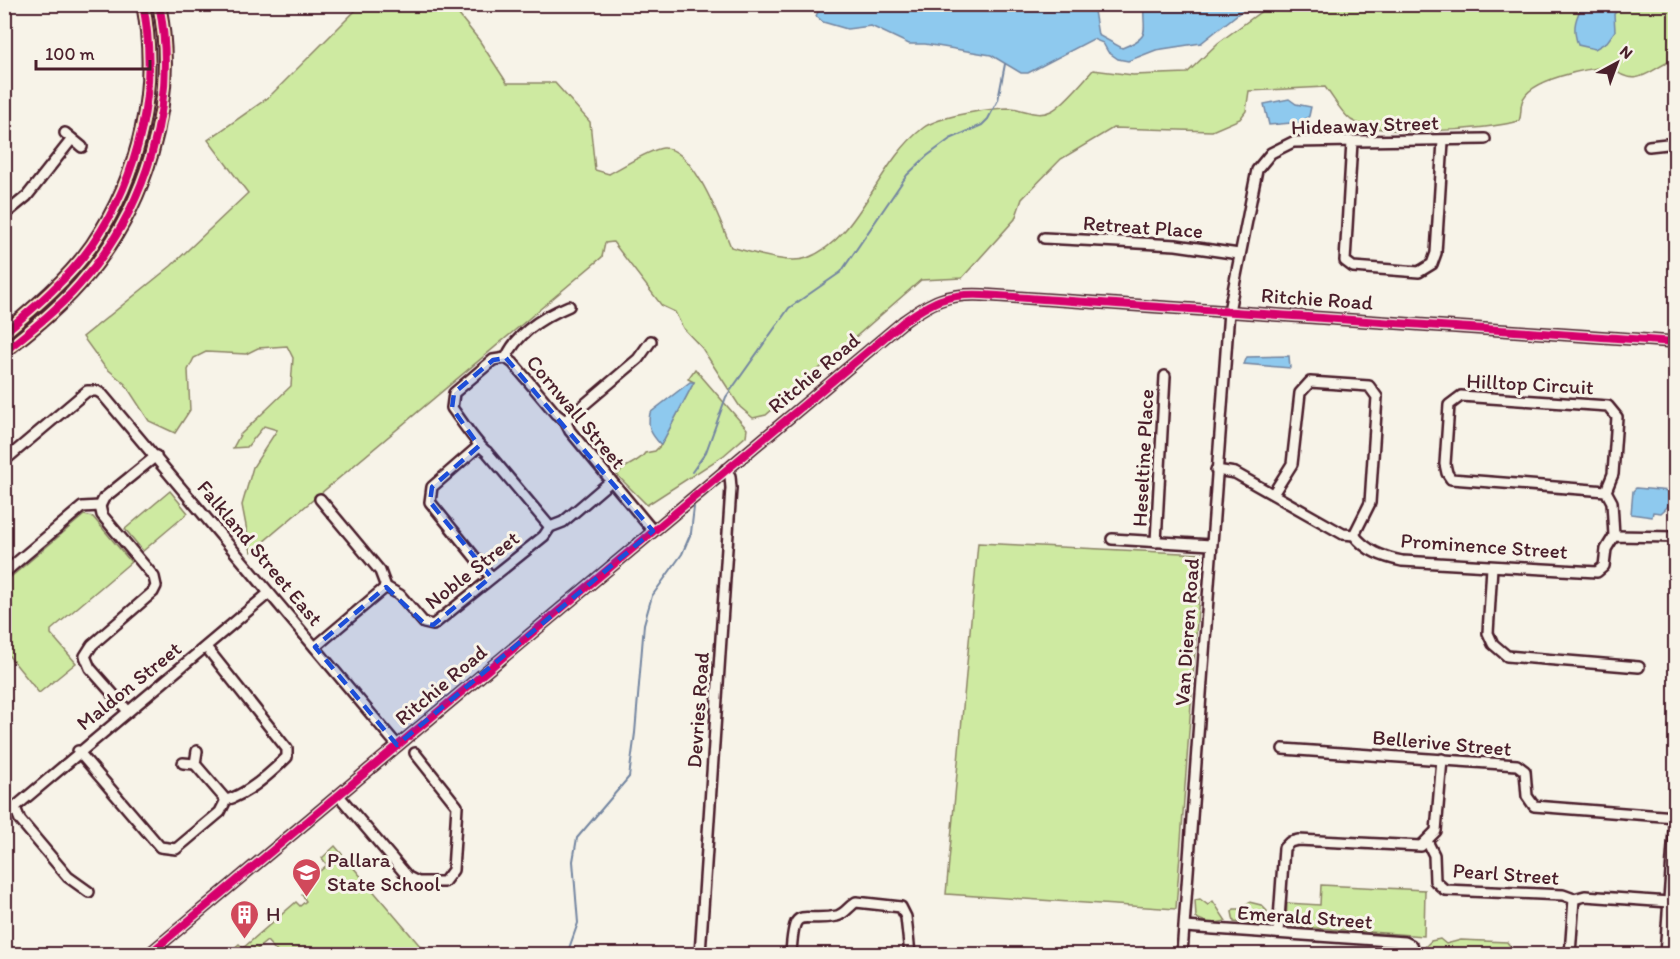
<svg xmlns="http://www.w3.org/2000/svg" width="1680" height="959" font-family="Itim,sans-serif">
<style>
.green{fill:#ceeaa1;stroke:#8c8466;stroke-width:1.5}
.water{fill:#8ec9ee;stroke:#7385a0;stroke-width:1.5}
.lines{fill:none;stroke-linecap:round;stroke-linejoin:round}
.stream{stroke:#7385a0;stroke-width:2}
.minor-casing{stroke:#4a1f2b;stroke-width:14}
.major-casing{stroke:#4a1f2b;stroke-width:16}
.minor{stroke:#f7f3e8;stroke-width:9}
.major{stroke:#fedd96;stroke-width:12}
.cycleway-casing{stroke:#f7f3e8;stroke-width:11}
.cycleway{stroke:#d6006c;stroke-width:8}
.marked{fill:#1d4ed8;fill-opacity:0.2;stroke:#1d4ed8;stroke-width:4.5;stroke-dasharray:12 8;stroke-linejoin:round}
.labels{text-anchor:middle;stroke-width:6;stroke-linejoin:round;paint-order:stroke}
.street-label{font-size:21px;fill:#4a1f2b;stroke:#f7f3e8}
.poi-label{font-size:21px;fill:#4a1f2b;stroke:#f7f3e8;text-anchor:start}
</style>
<rect width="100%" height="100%" fill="#f7f3e8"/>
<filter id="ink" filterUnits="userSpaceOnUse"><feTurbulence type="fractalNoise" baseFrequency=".0167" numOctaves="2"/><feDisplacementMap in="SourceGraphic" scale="12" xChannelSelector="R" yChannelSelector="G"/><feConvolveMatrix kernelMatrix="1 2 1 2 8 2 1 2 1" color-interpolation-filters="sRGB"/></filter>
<g filter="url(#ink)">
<g class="green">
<path d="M361,5H451L479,40L507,83H555L590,122L595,170L609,174C621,168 650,149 663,148C694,147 721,223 731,247C751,252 788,265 807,258C860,239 876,164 923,128C939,116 991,108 1011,108C1024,109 1037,118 1051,111C1063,106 1083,81 1093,70L1133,75L1187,73L1218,43L1270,5H1675V59C1649,69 1638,91 1610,67C1589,68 1528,79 1522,102C1520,109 1522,114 1519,121C1487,130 1379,138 1351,120C1341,113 1333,97 1325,87L1249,91L1246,111L1240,119L1212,131L1113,128L1061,159L1022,199L1015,219L962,278L921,280L766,415L753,418L740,407L702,348L683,328L675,312L662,306L613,242L605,243L602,257L251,552L242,505L253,467L277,430L264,426L247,447L233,448L240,435L291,386L293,358L287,346L258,348L246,354L206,352L194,358L188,370L190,410L175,433L149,421L125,384L104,366L83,337L171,266L248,193L208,140L269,97Z"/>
<path d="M695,369L747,429L746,436L723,456L647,505L617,475C624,464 638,464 645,453L655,451L661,445L694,382L688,379Z"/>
<path d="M170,491L188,513L143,551L125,529Z"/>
<path d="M84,515L93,517L131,562L51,630V634L76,663L39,693L5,651V582Z"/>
<path d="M978,543L1202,554L1176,909L946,894Z"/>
<path d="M335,846L427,954H297L296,950L291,953L292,954H279L267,941L251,954H227L239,944L243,948L296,902L300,906L306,901L302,895L309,880L327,865L322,858Z"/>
<path d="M1321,885L1425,890L1424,936L1289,926L1286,923L1287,903L1320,905Z"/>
<path d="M1200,899L1208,905L1213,901L1226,921L1211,924L1196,918L1195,900Z"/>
<path d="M1249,902L1261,905L1267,911L1265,926L1234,922L1232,912L1234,909H1240Z"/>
<path d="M1440,939L1446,944L1461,940L1507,942L1510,946V954H1423V949L1431,941Z"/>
</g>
<g class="water">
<path d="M821,5H1086L1094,11L1098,35L1122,48C1153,36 1142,32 1144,5H1249L1201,43L1156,50L1128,61L1118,59L1108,52L1103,43L1093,39L1028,73H1021L991,55L925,44H909L871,26L847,29L823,22L816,16Z"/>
<path d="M1590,5H1650L1646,7L1619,9L1614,14L1615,31L1607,42L1595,49L1578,45C1573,30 1574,22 1581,8Z"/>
<path d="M1289,99L1296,104L1311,107L1309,116L1303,122L1269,125L1264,104Z"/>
<path d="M1289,356L1290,368L1244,364L1247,357Z"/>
<path d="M690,382H694L661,445C651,434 647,428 650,413Z"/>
<path d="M1636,488L1671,491C1675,499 1667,508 1661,513L1653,512L1652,517L1631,514L1633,491Z"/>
</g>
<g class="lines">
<g class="stream">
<path d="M692,472L706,452L726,397L789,308L841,272L907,175L927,156L950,139L982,125L988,119L998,100L1005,64"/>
<path d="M567,954L578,923L573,861L577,838L629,777L635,733L644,624L652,596L682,554L691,533L694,507"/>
</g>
<defs>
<g id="minor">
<path d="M65,133L82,147"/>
<path d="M1352,142L1345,261L1353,267L1419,272L1432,264L1436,253L1443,141"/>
<path d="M1649,146L1676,143"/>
<path d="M4,215L27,196L72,139"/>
<path d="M1044,238L1176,245L1239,254"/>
<path d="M506,358C517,333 545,316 569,306"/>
<path d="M565,421L638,359L651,341"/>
<path d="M479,446L432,487L430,502L491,577"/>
<path d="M4,461L87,391H97L102,394L397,745"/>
<path d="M1216,470L1235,473L1343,534L1354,535C1366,551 1383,557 1402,561L1597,572L1604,566L1606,549L1614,536L1676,537"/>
<path d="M1606,491L1451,479L1447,473L1445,464L1449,405L1461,396L1608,406L1617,417L1613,474L1606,491L1612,502L1614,536"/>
<path d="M1273,494L1292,464L1300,393L1310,382L1369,386L1377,397L1370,503L1354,535"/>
<path d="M320,499L380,571L386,587L400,595L424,623L433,625L544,536L550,527L563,522L611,481"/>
<path d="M100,506L102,515L154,577L156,586L153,592L92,645L85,656L90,668L127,710"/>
<path d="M550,527L487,452C476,444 461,420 452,408L454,393L493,360L506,358L513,363L556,414L565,421L570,431L653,531"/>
<path d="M1112,539L1211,545"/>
<path d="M1156,542L1165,376"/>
<path d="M1492,567L1488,633L1493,644L1507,656L1639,667"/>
<path d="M4,573L82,507L100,506L104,498L156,456"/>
<path d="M315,647L386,587"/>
<path d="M1283,749L1517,765L1525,771L1527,796L1534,806L1675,817"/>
<path d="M78,751L160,847L176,849L220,812L226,800C247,795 271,773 287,757V749L206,647"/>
<path d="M197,751L195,764L226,800"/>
<path d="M183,763L195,764"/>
<path d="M340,797L408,877L418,882H444L453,870L457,806L415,753"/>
<path d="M4,805L16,810L20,820L68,877L89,892"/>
<path d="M14,808L269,593"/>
<path d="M1427,841L1434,855L1435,881L1445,890L1563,895L1574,899L1585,896L1669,902"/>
<path d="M1185,927L1405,942L1411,945L1416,954"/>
<path d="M1278,933L1284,848L1290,842L1298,840L1421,846L1436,831L1442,759"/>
<path d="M149,954L903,322C931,302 947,293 983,295L1676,342"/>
<path d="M700,954L731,488L730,476L725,470"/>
<path d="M791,954C794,901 800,924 837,916C845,914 849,906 856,902L901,907L906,917L910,954"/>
<path d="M1182,954L1229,311L1257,170L1271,153L1293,142L1485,139"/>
<path d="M1570,954L1574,899"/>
<path d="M1665,954L1676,804"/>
</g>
<g id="major">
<path d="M4,333C36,306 68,279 92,245C140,175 159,88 143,4"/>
<path d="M4,352C30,331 57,310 79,285C146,211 179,103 159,4"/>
</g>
</defs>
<use href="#minor" class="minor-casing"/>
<use href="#major" class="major-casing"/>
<use href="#minor" class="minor"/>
<use href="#major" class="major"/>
<defs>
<g id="cycleway">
<path d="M4,333C36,306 68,279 92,245C140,175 159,88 143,4"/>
<path d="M4,352C30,331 57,310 79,285C146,211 179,103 159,4"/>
<path d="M149,954L903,322C931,302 947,293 983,295L1676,342"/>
</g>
</defs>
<use href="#cycleway" class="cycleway-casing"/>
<use href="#cycleway" class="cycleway"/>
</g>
</g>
<path class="marked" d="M506,358L653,531L397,745L315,647L386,587L424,623L433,625L491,577L430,502L432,487L479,446L452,408L454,393L493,360Z"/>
<defs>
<symbol id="school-pin" viewBox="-11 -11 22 30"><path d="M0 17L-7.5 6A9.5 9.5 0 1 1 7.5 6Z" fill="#d1495b" stroke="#f7f3e8"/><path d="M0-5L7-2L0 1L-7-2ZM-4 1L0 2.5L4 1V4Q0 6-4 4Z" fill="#fff"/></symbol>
<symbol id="building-pin" viewBox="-11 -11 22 30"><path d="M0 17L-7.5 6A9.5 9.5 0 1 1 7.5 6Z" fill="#d1495b" stroke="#f7f3e8"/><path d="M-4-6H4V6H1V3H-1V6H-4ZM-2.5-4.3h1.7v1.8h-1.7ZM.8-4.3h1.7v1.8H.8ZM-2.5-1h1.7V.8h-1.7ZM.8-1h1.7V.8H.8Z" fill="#fff"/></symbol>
</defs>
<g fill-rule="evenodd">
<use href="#school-pin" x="290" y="856" width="33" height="45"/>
<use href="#building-pin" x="228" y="898" width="33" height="45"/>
</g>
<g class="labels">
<g class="street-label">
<text transform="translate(1365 125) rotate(-2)" y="7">Hideaway Street</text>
<text transform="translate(1143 227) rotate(4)" y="7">Retreat Place</text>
<text transform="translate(1317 299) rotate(4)" y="7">Ritchie Road</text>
<text transform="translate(814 373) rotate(-40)" y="7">Ritchie Road</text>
<text transform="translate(1530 384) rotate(3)" y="7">Hilltop Circuit</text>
<text transform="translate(576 412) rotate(50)" y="7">Cornwall Street</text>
<text transform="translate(1143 458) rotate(-87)" y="7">Heseltine Place</text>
<text transform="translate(1484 546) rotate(4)" y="7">Prominence Street</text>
<text transform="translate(260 553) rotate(50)" y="7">Falkland Street East</text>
<text transform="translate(472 570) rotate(-38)" y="7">Noble Street</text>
<text transform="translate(1187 632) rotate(-86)" y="7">Van Dieren Road</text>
<text transform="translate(441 685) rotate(-40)" y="7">Ritchie Road</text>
<text transform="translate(129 686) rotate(-39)" y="7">Maldon Street</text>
<text transform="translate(698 710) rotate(-86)" y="7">Devries Road</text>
<text transform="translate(1442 743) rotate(5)" y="7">Bellerive Street</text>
<text transform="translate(1506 874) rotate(4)" y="7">Pearl Street</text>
<text transform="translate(1305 917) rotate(4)" y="7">Emerald Street</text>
</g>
<g class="poi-label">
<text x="327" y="867">Pallara<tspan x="327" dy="24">State School</tspan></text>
<text x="266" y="921">H</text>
</g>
</g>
<rect width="1680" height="959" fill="none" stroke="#f7f3e8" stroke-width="24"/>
<rect x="12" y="12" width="1656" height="935" fill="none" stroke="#4a1f2b" stroke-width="2" filter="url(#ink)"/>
<g transform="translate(1617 63) rotate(41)" stroke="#f7f3e8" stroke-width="4.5" paint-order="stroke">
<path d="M0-4.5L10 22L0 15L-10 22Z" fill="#4a1f2b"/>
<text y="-9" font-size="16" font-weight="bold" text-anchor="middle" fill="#4a1f2b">N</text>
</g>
<path d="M36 60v9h114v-9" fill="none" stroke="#4a1f2b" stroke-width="3"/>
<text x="45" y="60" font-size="18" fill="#4a1f2b" stroke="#f7f3e8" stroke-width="4.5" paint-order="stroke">100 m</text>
</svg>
